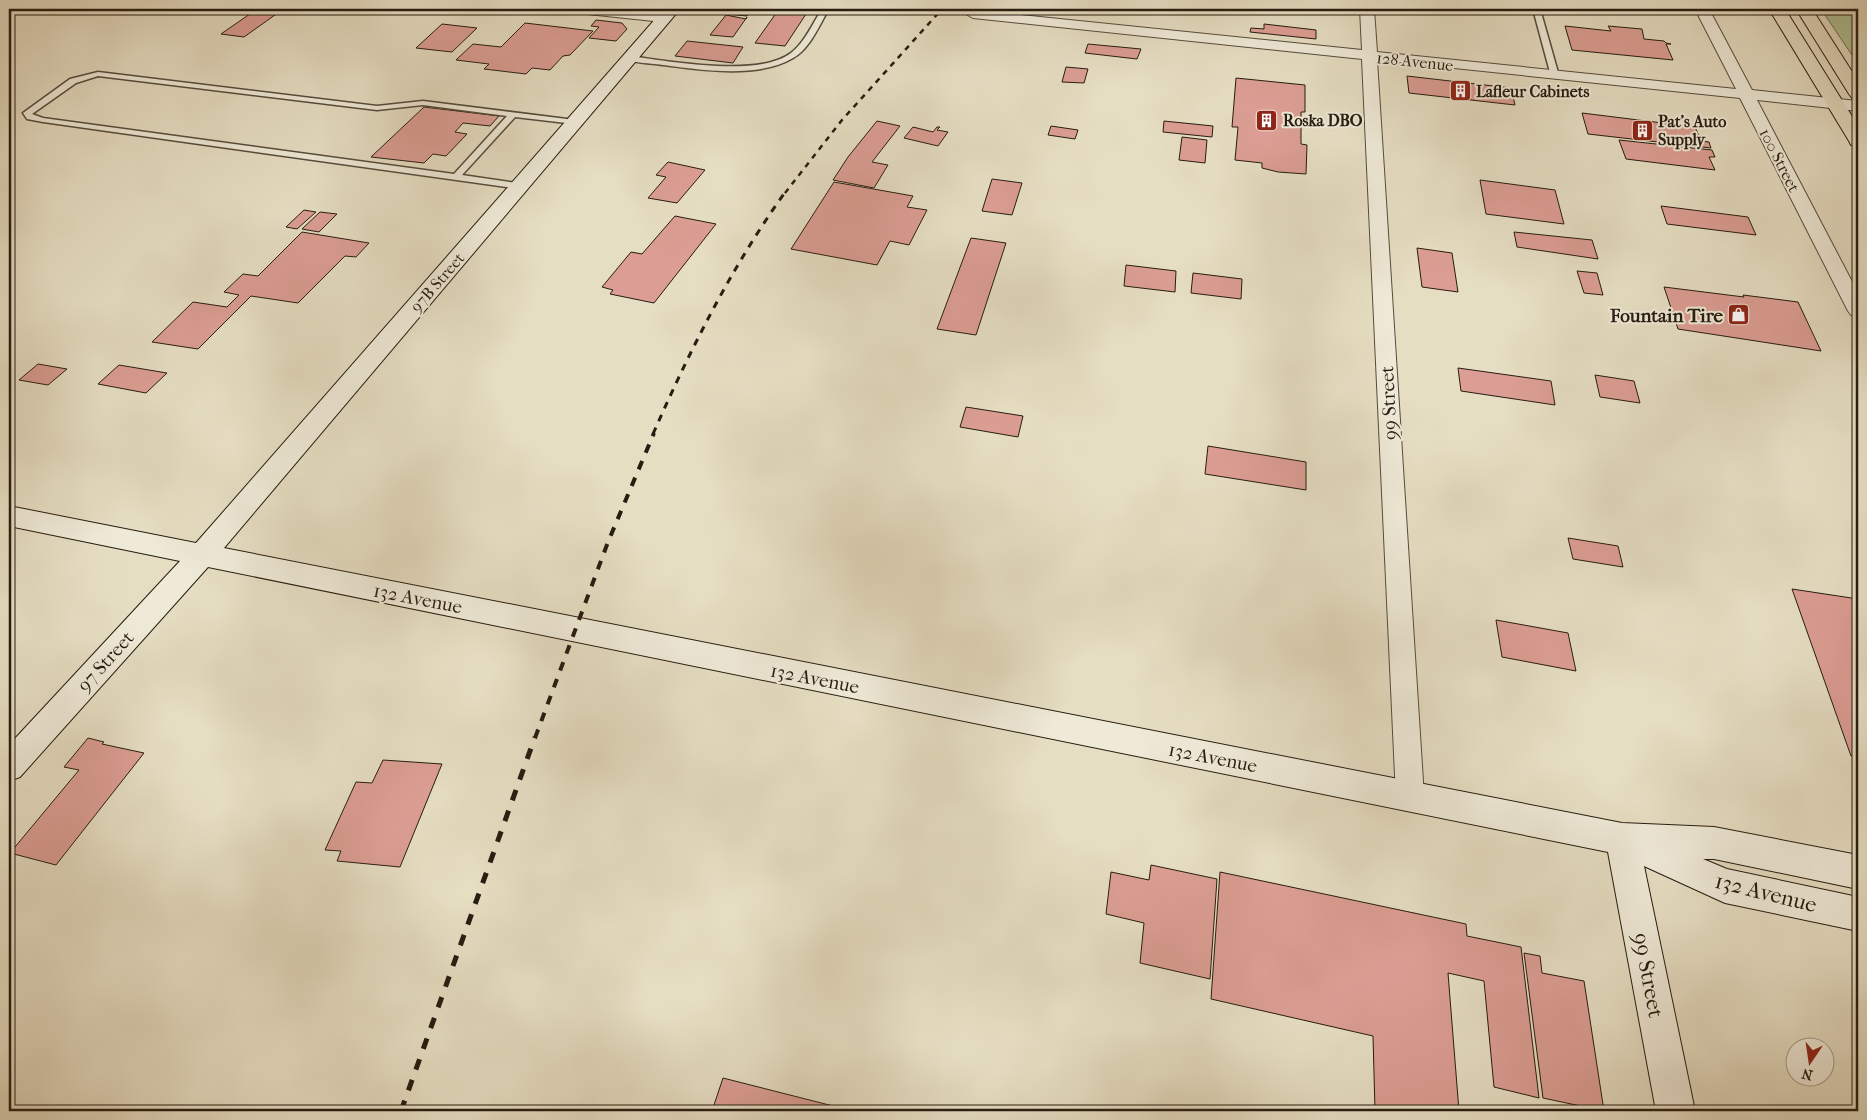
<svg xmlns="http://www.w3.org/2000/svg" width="1867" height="1120" font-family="'IM FELL French Canon',serif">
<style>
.green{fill:#b1c296;stroke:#6c6f53}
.building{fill:#dc9e94;stroke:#261c10}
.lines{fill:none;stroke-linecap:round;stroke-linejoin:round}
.lane-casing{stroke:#564c3d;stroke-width:3}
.street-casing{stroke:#564c3d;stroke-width:2}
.secondary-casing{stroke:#261c10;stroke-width:2}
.primary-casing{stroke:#261c10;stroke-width:2}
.lane{fill:#efead8;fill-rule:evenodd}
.street{fill:#efead8;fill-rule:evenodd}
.secondary{fill:#efead8;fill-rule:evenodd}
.primary{fill:#e6dec3;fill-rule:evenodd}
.rail-far3{stroke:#261c10;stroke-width:2.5;stroke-dasharray:5.5 5.5;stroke-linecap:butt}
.rail-far2{stroke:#261c10;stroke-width:3;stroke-dasharray:7 7;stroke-linecap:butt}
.rail-far1{stroke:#261c10;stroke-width:4;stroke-dasharray:9 9;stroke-linecap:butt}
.rail{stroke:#261c10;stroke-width:5;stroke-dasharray:11 11;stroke-linecap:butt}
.labels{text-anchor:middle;stroke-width:4;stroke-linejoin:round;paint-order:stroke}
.far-street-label{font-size:16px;fill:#261c10;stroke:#efead8}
.far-poi-label{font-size:16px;font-weight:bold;fill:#261c10;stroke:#efead8;text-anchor:start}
.poi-label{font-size:19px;font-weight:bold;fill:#261c10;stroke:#efead8;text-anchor:end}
.street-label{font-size:19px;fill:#261c10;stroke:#efead8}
.near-street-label{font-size:22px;fill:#261c10;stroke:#efead8}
</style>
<rect width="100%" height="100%" fill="#e6dec3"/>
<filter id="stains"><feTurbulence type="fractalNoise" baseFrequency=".004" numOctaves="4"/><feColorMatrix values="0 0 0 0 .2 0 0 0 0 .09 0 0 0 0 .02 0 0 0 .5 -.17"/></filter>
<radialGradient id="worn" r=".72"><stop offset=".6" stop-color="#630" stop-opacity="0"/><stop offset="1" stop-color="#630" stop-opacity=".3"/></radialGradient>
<path class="green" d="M1821,9H1858V64Z"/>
<g class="building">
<path d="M257,9H289L282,10L244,37L221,34Z"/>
<path d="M729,9L750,12L747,16L726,14Z"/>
<path d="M779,9L808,11L785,46L755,43Z"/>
<path d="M1295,9H1332V12Z"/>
<path d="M1420,9H1450L1451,14L1420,11Z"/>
<path d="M726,15L746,19L747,17L733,37L710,35Z"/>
<path d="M596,20L622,23L627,29L616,41L589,38L599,27L591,26Z"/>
<path d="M525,23L593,31L570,55L563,56L550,70L532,68L526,74L484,69L489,64L456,60L473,44L501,47Z"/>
<path d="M442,24L477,28L452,52L416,48Z"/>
<path d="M1264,24L1316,30V39L1250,32L1251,28L1264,29Z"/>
<path d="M1565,26L1611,31L1608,26L1642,29L1644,39L1664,41L1666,43L1671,44H1666L1673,60L1572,50Z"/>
<path d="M687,41L743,47L733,63L675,56Z"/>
<path d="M1088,44L1141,49L1137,59L1085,53Z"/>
<path d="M1066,67L1088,69L1084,83L1062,82Z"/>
<path d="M1407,76L1511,88L1515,105L1409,93Z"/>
<path d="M1236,78L1305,85V112H1301V144L1307,145L1306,174L1278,172L1262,168V163L1235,160L1238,127H1232Z"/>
<path d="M424,107L499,116L490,126L463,123L455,132L467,134L446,156L433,154L424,163L371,157Z"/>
<path d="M1582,113L1695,127L1701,141L1709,142L1711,148L1588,134Z"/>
<path d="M877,121L900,126L872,162L888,165L874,188L833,180L848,157Z"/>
<path d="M1164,121L1213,126L1212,137L1163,132Z"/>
<path d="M1051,126L1078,130L1075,139L1048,135Z"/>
<path d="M913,127L933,132L937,127H940L937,130L948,132L938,146L904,138Z"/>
<path d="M1182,137L1207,140L1205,163L1179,160Z"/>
<path d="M1619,140L1712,150L1715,157H1709L1715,170L1626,159Z"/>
<path d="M668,162L705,170L677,203L648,198L666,177L656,175Z"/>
<path d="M992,179L1022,183L1012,215L982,211Z"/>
<path d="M1480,180L1555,190L1564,224L1486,214Z"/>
<path d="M834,182L913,196L907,207L927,210L909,245L890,241L877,265L791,249Z"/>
<path d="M1661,206L1748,217L1756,235L1667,224Z"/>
<path d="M304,210L316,212L297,229L286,227Z"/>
<path d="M320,212L337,214L319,232L302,229Z"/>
<path d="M675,216L716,224L654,303L610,294L613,290L602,287L631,252L642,254Z"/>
<path d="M302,232L369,243L356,257L345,256L298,303L251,296L198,349L152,342L193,302L227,307L239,295L224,292L243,274L258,276Z"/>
<path d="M1514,232L1592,240L1598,259L1517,247Z"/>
<path d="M971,238L1006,243L976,335L937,329Z"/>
<path d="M1417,248L1452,253L1458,292L1422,287Z"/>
<path d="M1126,265L1176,271L1175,292L1124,286Z"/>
<path d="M1577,271L1597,273L1603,295L1584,293Z"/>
<path d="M1193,273L1242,279L1241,299L1191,293Z"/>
<path d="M1664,287L1744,297L1743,295L1798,302L1821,351L1678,329Z"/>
<path d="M38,364L67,369L48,385L19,380Z"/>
<path d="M119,365L167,373L146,393L98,384Z"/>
<path d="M1458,368L1551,381L1555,405L1461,391Z"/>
<path d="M1595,375L1634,381L1640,403L1600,397Z"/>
<path d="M966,407L1023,416L1018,437L960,427Z"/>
<path d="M1208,446L1306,462V490L1205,474Z"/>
<path d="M1568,538L1618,546L1623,567L1573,559Z"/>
<path d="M1792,589L1858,599V757L1851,756Z"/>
<path d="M1496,620L1568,633L1576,671L1502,657Z"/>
<path d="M88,738L104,742L102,744L144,753L56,865L10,853L79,770L64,767Z"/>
<path d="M383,760L442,764L400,867L337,861L341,851L325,850L356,782L372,783Z"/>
<path d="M1151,865L1217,879L1210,979L1140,963L1144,923L1106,914L1111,872L1149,880Z"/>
<path d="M1220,872L1466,924L1467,936L1521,947L1539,1098L1494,1087L1484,981L1448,973L1459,1111H1375L1373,1036L1211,999Z"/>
<path d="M1524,953L1540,956L1542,973L1584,981L1604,1111L1543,1098Z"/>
<path d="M723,1078L841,1108L840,1111H712Z"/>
</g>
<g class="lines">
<defs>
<g id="lane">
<path d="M822,9H829C819,25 810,49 793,58C756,80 695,69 655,64C646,63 632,63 625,58L629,56C669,61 758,78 791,53C805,42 813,23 822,9Z"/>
<path d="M1533,9H1540L1559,76L1558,78L1551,76Z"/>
<path d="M98,72L377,106L423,101L575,120L579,122L575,124L515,117L462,175L523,184L524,186L520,189L43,122L27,119L23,113L70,79ZM98,76L377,110L423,105L507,116L454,174L43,118L32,114L76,83Z"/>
</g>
<g id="street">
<path d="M571,9H615L663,14L670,18L663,22L578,13Z"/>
<path d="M1360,9H1374L1377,52L1736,89L1695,9H1709L1752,90L1858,101V111L1757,100L1858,293V317L1851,315L1848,311L1740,98L1377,60L1424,797L1420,806L1410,810L1400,806L1396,797L1362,59L973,18L966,14L973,10L1362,50Z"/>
</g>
<path id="secondary" d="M664,9H680L224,548L1622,823L1714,827L1858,855V889L1714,859H1703L1727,869L1858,897V931L1725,903L1644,866L1695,1111H1656L1608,852L208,567L20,777L9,781V745L180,561L9,526V506L196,543Z"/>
<g id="primary">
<path d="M1769,9H1785L1858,126V147L1851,145L1849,141Z"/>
<path d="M1796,9H1812L1858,81V99L1852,98L1849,94Z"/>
</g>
</defs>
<use href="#lane" class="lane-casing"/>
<use href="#street" class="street-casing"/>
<use href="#secondary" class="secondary-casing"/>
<use href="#primary" class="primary-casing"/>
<use href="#lane" class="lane"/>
<use href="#street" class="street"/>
<use href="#secondary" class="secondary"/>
<use href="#primary" class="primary"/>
<path class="rail-far3" d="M785,193L842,120L942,9"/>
<path class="rail-far2" d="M653,434C690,350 732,266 786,191"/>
<path class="rail-far1" d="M535,738L608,542L654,433"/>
<path class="rail" d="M401,1111L535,737"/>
</g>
<defs>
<symbol id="building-square" viewBox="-11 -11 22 22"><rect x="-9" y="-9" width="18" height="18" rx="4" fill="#8f2418" stroke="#efead8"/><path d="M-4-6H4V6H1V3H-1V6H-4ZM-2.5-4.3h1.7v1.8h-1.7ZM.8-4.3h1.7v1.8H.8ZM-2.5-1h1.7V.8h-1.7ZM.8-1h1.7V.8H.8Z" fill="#fff"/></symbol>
<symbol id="shop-square" viewBox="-11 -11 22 22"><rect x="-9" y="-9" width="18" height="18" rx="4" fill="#8f2418" stroke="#efead8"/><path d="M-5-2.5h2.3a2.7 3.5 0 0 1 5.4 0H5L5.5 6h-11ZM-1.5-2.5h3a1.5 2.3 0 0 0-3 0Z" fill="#fff"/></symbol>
</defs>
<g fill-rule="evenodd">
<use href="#building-square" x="1448" y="78" width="25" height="25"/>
<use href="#building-square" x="1254" y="108" width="25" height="25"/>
<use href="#building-square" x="1630" y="118" width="25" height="25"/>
<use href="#shop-square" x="1726" y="302" width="25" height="25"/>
</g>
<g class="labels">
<g class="far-street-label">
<text transform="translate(1415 61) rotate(6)" y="6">128 Avenue</text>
<text transform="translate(1780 160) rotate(63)" y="6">100 Street</text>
<text transform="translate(437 282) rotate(-49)" y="6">97B Street</text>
</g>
<g class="far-poi-label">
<text x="1476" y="97">Lafleur Cabinets</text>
<text x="1283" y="126">Roska DBO</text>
<text x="1658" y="127">Pat's Auto<tspan x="1658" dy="18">Supply</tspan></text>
</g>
<g class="poi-label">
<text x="1723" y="322">Fountain Tire</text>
</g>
<g class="street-label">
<text transform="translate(1388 403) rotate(-93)" y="7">99 Street</text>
<text transform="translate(418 598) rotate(11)" y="7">132 Avenue</text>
<text transform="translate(105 661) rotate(-48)" y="7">97 Street</text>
<text transform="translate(815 678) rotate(11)" y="7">132 Avenue</text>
<text transform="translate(1213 757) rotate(11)" y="7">132 Avenue</text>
</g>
<g class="near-street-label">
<text transform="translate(1766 892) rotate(14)" y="8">132 Avenue</text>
<text transform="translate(1649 975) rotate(79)" y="8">99 Street</text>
</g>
</g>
<rect width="1867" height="1120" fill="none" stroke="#e6dec3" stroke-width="30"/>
<rect x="10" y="10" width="1847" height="1100" fill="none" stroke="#261c10" stroke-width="2.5"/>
<rect x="15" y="15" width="1837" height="1090" fill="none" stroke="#261c10"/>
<g transform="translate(1810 1062) rotate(193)"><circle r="24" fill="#efead8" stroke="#9f9888"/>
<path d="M0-4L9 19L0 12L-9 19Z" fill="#8f2418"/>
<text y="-8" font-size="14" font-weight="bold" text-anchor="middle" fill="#261c10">N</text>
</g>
<rect width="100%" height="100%" filter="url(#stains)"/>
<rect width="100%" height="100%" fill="url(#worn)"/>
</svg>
